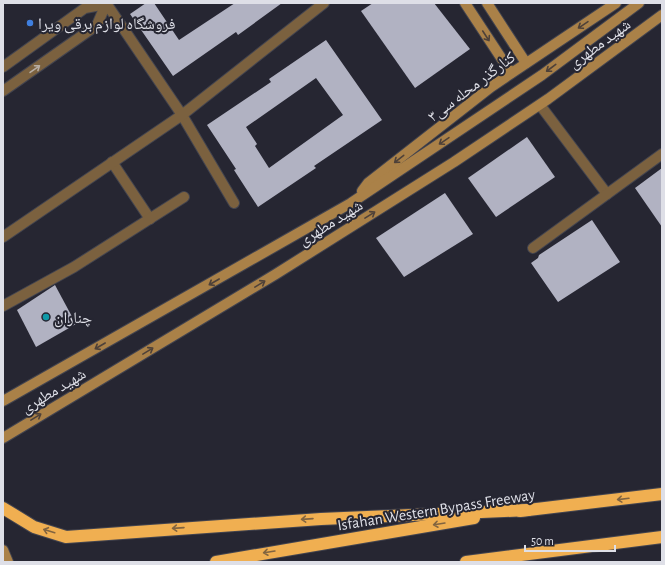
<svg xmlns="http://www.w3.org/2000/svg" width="665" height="565" font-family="'Alegreya Sans','Noto Naskh Arabic',sans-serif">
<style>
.building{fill:#b1b2c2;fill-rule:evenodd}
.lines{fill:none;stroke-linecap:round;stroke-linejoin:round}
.street-casing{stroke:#43444f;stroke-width:12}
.secondary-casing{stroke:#43444f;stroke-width:12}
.highway-casing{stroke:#43444f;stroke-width:14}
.street{stroke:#7b613f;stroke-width:10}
.secondary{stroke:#aa8148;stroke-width:10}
.highway{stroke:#f0af51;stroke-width:12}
.oneway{stroke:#4e4139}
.oneway2{stroke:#b6ada4}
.oneway3{stroke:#816440}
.shop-dot{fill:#3f7fe0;stroke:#262632;stroke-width:1.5}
.culture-dot{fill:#0f9aa8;stroke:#262632;stroke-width:1.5}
.labels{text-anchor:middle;stroke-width:4;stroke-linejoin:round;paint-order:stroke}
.poi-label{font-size:16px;fill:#dedfe7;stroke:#262632;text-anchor:start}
.street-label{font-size:16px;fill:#dedfe7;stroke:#262632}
</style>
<rect width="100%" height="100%" fill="#262632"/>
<g class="building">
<path d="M146,3H154L179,40L235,3H282L238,35L236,32L173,76L130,14Z"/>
<path d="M373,3H434L470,49L415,88L361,11Z"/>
<path d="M326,40L382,120L314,166L316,168L258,207L234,170L236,169L207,125L271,82L269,79ZM316,78L343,115L269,168L255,146L257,144L246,127Z"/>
<path d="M527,137L555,177L496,217L468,178Z"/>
<path d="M662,168V227L635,188Z"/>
<path d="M445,193L473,234L404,277L376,238Z"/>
<path d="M592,220L620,262L558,302L531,263L538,258L539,255Z"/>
<path d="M55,285L76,324L36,347L17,310Z"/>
</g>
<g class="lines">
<defs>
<g id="street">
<path d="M106,3L182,115L234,203"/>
<path d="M3,67L85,8L106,4"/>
<path d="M3,91L97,25L106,4"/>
<path d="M540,105L607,194"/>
<path d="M112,162L150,219"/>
<path d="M3,237L182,115L324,3"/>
<path d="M533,248L662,154"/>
<path d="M3,306L74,267L184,197"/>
</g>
<g id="secondary">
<path d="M465,3L511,73"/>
<path d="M487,3L526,63"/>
<path d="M362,191L368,183L491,87L616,3"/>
<path d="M3,401L351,203L542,75L639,3"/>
<path d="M3,438L276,274L454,162L548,99L662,15"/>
<path d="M3,550L8,562"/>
</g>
<g id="highway">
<path d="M3,508L34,527L66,537L321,519L528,510"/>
<path d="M520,511L662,494"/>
<path d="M216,562L474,518"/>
<path d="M466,562L662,537"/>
</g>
</defs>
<use href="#street" class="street-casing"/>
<use href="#secondary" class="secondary-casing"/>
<use href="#highway" class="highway-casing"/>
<use href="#street" class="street"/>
<use href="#secondary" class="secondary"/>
<use href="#highway" class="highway"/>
</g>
<defs><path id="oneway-shaft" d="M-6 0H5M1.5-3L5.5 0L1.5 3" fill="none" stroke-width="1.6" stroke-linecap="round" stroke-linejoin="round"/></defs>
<g class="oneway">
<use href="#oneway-shaft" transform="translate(583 25) rotate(146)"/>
<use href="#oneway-shaft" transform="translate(486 36) rotate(57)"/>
<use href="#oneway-shaft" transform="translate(551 68) rotate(143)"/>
<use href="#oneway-shaft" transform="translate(444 141) rotate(146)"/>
<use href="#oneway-shaft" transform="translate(399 159) rotate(142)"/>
<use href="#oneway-shaft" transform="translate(370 215) rotate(-32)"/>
<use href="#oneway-shaft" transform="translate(214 282) rotate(150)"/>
<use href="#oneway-shaft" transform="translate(260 284) rotate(-31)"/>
<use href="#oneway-shaft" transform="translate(100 346) rotate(150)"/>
<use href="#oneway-shaft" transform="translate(148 351) rotate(-31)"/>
<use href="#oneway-shaft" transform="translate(36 417) rotate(-31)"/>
</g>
<use class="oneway2" href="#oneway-shaft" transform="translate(35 69) rotate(-35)"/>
<g class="oneway3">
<use href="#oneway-shaft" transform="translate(623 499) rotate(173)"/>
<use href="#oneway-shaft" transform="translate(307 519) rotate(176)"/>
<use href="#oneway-shaft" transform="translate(439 524) rotate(171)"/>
<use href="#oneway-shaft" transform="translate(178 528) rotate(176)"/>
<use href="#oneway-shaft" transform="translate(49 531) rotate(-163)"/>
<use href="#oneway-shaft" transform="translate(269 552) rotate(171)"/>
</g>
<circle class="shop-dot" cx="30" cy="23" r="4"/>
<circle class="culture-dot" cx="46" cy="317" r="4"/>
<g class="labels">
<g class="poi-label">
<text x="38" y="29">فروشگاه لوازم برقی ویرا</text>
<text x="54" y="323">چناران</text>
</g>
<g class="street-label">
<text transform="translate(599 43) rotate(-36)" y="6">شهید مطهری</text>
<text transform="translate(471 86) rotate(-37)" y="6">کنارگذر محله سی۳</text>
<text transform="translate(330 222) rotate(-32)" y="6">شهید مطهری</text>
<text transform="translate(53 390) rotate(-31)" y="6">شهید مطهری</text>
<text transform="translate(436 509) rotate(-9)" y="6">Isfahan Western Bypass Freeway</text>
</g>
</g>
<rect width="665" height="565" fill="none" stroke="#dedfe7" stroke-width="8"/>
<path d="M525 545v6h90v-6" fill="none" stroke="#dedfe7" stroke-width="2"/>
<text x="531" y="545" font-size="12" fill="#dedfe7" stroke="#262632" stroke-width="3" paint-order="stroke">50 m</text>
</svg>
